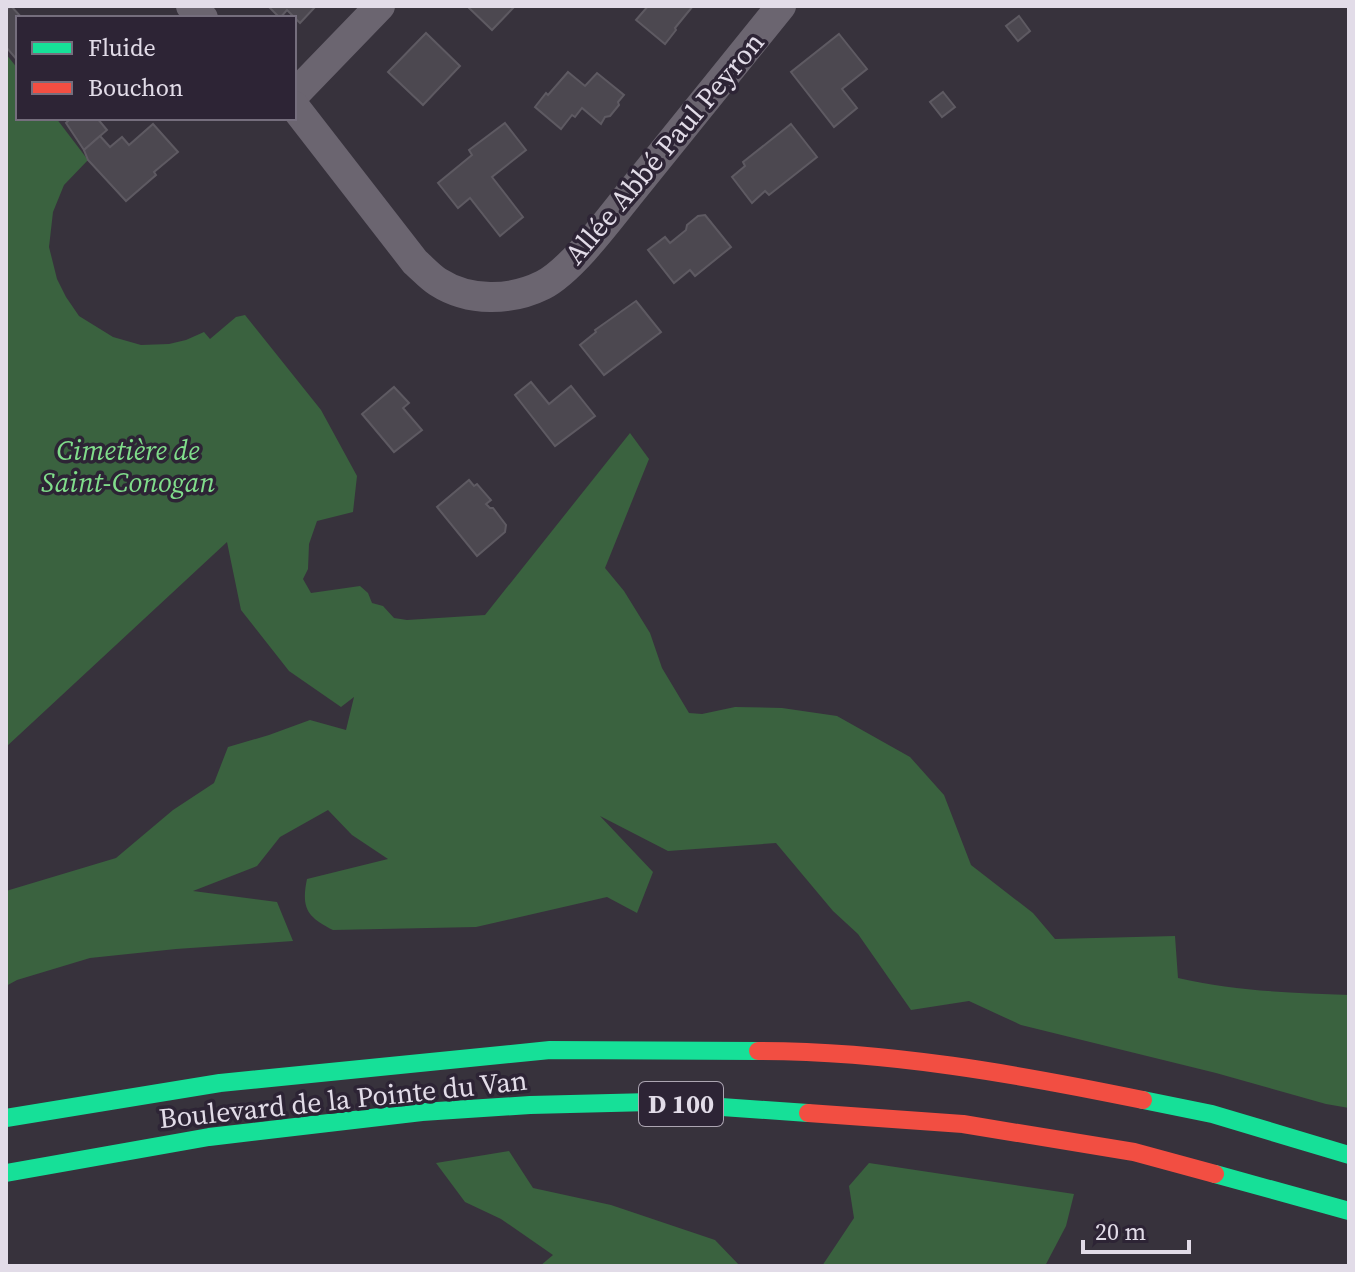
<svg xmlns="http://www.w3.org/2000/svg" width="1355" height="1272" font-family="'Source Serif 4',serif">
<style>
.green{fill:#3a623f}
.building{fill:#4c4850;stroke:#5e5a62;stroke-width:2}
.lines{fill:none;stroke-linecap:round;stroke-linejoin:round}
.street{stroke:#6b6570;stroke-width:30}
.fast{stroke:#16e098;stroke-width:18}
.jam{stroke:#f24e42;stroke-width:18}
.labels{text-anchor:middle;stroke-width:7;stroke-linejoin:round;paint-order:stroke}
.shield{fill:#2d2435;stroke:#aca5b2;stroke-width:2}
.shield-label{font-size:26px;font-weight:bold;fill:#e2dce8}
.street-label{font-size:28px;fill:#e2dce8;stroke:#2d2435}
.park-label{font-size:28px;font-style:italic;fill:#80dd8b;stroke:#2d2435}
</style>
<rect width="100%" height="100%" fill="#37323c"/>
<g class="green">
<path d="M6,54L18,69V118H56L88,160L64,185L53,212L49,247L57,279L66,297L79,316L113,337L141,345L169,344L186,340L204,332L210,339L236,317L245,315L321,410L357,476L353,512L317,521L309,544L308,569L303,579L311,593L360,586L368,593L372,603L383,606L394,618L407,620L485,615L630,433L649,459L605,568L624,591L650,633L662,668L689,713L702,714L735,707L782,708L837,716L910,757L944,795L971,865L1033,913L1055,939L1175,936L1178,978C1234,991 1291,993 1349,995V1108L1326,1104L1216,1073L1021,1025L969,1001L911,1010L858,934L833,911L776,843L668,851L600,816L653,872L637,913L607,897L476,927L333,930C307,917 301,908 307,879L388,859L352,835L328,810L280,837L257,866L193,891L277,902L293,941L176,949L90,958L17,980L6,986V891L116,858L173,810L214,783L228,747L269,735L310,720L346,730L354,697L341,707L289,671L241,610L227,542L6,747Z"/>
<path d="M509,1151L533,1188L611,1205L715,1240L740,1266H540L553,1255L501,1219L465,1202L436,1163Z"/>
<path d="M869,1163L1074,1194L1066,1226L1045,1266H822L854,1218L849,1186Z"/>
</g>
<g class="building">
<path d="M11,6L22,18H18V61L6,47V10Z"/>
<path d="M268,6H316L300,23L287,10L280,18Z"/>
<path d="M467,6H515L492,30Z"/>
<path d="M648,6H693L675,28L676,30L665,44L636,20Z"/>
<path d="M1019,16L1030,31L1018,41L1006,26Z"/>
<path d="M426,33L460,66L423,105L388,72Z"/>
<path d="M839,34L867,69L842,89L857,108L834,127L791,72Z"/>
<path d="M568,72L585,86L597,73L624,95L618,102L619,105L610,116L605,117L601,124L582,108L575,117L572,115L561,129L535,107L546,93L548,95Z"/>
<path d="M943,92L955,107L942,117L930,102Z"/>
<path d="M71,118H97L107,130L84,150L66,123Z"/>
<path d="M505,123L526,150L492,177L523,217L500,236L470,198L458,208L438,183L472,155L469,150Z"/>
<path d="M153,124L178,152L154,172L156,175L126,201L88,160L84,150L100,136L110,147L122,137L129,145Z"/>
<path d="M791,124L817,157L769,195L765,191L752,203L732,177L745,166L743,162Z"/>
<path d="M705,215L731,247L695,276L690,270L674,283L648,250L665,237L670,243L686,230L687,225L698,216Z"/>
<path d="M636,301L661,332L604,375L580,345L596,332L595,330Z"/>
<path d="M531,382L549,404L571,386L595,416L555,446L515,395Z"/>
<path d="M394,387L409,403L403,408L422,430L394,452L362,414Z"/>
<path d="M469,480L474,486L477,484L491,500L486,504L490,508H493L506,525L505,532L477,556L437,507Z"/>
</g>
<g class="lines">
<g class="street">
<path d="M191,6L203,18"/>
<path d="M294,95L380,6"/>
<path d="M294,106L415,262C422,268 430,277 438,282C469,302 511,301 543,285C572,270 610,218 631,192C681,130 731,68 781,6"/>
</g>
<g class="fast">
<path d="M1143,1100L1212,1114L1349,1155"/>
<path d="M6,1118L220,1083L550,1050L758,1051"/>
<path d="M6,1173L209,1137L422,1112L530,1105L651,1102L808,1113"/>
<path d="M1215,1174L1349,1211"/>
</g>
<g class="jam">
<path d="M758,1051C888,1051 1017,1074 1143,1100"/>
<path d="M808,1113L963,1124L1134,1152L1215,1174"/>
</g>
</g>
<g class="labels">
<rect class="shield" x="639" y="1082" width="84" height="44" rx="6"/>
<g class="shield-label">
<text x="681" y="1113">D 100</text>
</g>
<g class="street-label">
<text transform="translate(664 148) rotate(-50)" y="10">Allée Abbé Paul Peyron</text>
<text transform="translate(343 1099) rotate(-6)" y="10">Boulevard de la Pointe du Van</text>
</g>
<g class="park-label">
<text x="128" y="460">Cimetière de<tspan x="128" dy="32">Saint-Conogan</tspan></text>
</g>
</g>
<rect width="1355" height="1272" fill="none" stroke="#e2dce8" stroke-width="16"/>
<rect x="16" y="16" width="280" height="104" fill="#2d2435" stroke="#756e7d" stroke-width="2"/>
<rect x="32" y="42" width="40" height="12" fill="#16e098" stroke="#756e7d" stroke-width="2"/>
<text x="88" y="56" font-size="24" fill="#e2dce8">Fluide</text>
<rect x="32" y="82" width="40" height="12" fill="#f24e42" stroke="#756e7d" stroke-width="2"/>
<text x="88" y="96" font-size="24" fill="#e2dce8">Bouchon</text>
<path d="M1083 1240v12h106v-12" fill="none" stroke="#e2dce8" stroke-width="4"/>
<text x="1095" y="1240" font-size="24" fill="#e2dce8" stroke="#2d2435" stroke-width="6" paint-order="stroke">20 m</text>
</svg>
